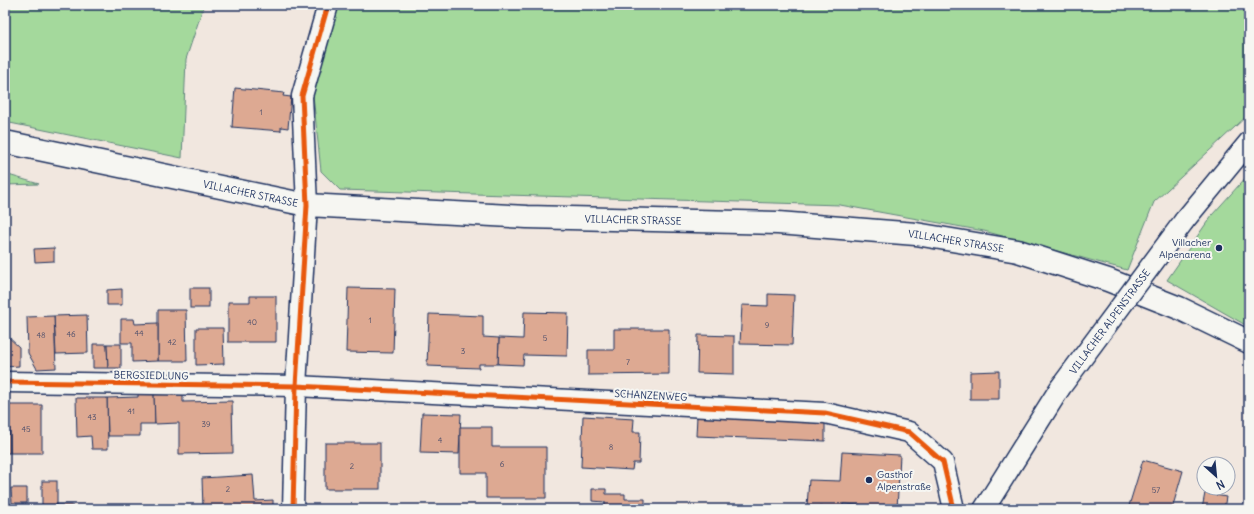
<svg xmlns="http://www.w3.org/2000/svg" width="1254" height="514" font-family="Delius,sans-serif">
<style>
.green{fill:#a4d99c;stroke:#60847d}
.building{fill:#dda992;stroke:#1b2f5e}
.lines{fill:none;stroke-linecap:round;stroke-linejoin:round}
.street-casing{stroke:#1b2f5e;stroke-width:23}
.primary-casing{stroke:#1b2f5e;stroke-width:25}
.street{stroke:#f6f6f2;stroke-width:20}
.primary{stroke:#f6f6f2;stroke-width:22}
.street-bridge-casing{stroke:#1b2f5e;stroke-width:23;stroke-linecap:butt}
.street-bridge{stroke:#f6f6f2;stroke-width:20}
.cycleway-casing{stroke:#f6f6f2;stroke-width:8}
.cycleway{stroke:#e8590c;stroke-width:5}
.poi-dot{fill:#1b2f5e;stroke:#f6f6f2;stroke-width:1.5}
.labels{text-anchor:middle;stroke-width:4;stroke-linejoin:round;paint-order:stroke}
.number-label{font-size:8px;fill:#4c4e6b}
.street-label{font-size:10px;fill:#1b2f5e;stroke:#f6f6f2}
.poi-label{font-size:10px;fill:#1b2f5e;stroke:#f6f6f2;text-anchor:end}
</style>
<rect width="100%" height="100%" fill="#f1e7df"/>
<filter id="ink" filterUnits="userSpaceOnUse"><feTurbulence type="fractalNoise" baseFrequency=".025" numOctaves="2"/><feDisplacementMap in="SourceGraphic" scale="8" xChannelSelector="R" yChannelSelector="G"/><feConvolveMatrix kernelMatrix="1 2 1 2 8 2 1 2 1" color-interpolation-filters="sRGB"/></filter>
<g filter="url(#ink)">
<g class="green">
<path d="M5,5H204L186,59L182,158L5,122Z"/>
<path d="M332,5H1249V114L1154,202L1127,270L984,231L840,205L340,190L321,171L313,95Z"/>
<path d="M5,174L39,184L5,185Z"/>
<path d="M1249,174V327L1167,280L1212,215Z"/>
</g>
<g class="building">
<path d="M235,88L284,93L283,96L291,97L288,128L281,127V131L232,127Z"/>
<path d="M54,248V261L35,262L34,249Z"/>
<rect x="190" y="288" width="19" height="20"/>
<path d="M348,288L395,289L393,353L346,352Z"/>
<path d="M122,289V305H107V290Z"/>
<path d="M768,294L794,295L792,345L740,344L742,305L768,306Z"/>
<path d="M250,296H276V342H228V302H250Z"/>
<path d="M158,310H186L187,361H158Z"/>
<path d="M524,312L568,313L567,356L524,355L523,365L498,364L499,338L523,339Z"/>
<path d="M429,314L483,316V337L499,338L498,364H479V368L427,366Z"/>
<path d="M87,315L88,353L56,354L54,316Z"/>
<path d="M54,316L56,368L37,369L28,353L27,317Z"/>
<path d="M121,319H134L135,324L158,323V361L132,362V343H121Z"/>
<path d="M196,328H223L224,364L196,365Z"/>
<path d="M614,329H669V374L588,375V350H614Z"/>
<path d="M5,334L19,347V366L5,367Z"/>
<path d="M698,335L734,336V374L697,373Z"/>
<path d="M93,344H107L108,368H93Z"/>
<path d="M107,344H121V368H108Z"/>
<path d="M999,371V399H970V372Z"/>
<path d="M154,389L155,424H140V436H108L107,398L138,397V390Z"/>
<path d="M183,393V402L232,401L233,453L179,454V423L155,424L154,394Z"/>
<path d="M76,398H107L108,449H92L91,436L77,437Z"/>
<path d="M5,405H9L10,453H5Z"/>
<path d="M9,405H42V453H10Z"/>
<path d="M422,413L461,414L459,454L420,453Z"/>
<path d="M583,416L634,419L633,432H640L639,463H633L632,470L581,467Z"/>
<path d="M697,416L825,422V441L696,436Z"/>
<path d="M460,427H492V447H546V498H486V473H460Z"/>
<rect x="325" y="443" width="55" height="46"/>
<path d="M842,452L900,455L897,509H861V505L843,504V508L807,506L809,480L840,481Z"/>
<path d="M1143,460L1183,471L1172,509H1128Z"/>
<path d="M253,475L255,501L273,500V509H203L202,478Z"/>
<rect x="42" y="481" width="15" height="24"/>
<path d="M11,488H27V503H12Z"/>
<path d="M592,489H606V494H625V499H645V509H605V502L592,501Z"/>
<path d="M1205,493L1226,497L1224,509H1202Z"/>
<rect x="57" y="505" width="15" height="4"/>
</g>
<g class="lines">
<defs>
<g id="street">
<path d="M1184,221L1249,142"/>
<path d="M5,382L296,386L825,413L909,432L943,462L954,509"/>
<path d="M293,509L296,386L307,205L302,96L328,5"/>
<path d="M984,509L1060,388"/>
</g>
<g id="primary">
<path id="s1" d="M5,142L307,205L527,217L778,223L916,234L1018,251L1108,280L1179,308L1249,342"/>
</g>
</defs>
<use href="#street" class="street-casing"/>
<use href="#primary" class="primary-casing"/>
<use href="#street" class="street"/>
<use href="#primary" class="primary"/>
<defs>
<g id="street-bridge">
<path id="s2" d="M1060,388L1184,221"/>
</g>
</defs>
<use href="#street-bridge" class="street-bridge-casing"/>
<use href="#street-bridge" class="street-bridge"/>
<defs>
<g id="cycleway">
<path d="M5,382L296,386L825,413L909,432L943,462L954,509"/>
<path d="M293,509L296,386L307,205L302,96L328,5"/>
</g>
</defs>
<use href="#cycleway" class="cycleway-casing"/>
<use href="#cycleway" class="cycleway"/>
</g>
</g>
<g class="poi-dot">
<circle cx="1219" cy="248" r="4"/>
<circle cx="869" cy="480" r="4"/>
</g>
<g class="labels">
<g class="number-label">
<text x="261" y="115">1</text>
<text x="370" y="323">1</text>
<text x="252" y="325">40</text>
<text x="767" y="328">9</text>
<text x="139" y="336">44</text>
<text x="71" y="337">46</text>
<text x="41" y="338">48</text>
<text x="545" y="341">5</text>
<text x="172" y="345">42</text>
<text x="463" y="354">3</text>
<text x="628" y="365">7</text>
<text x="131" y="414">41</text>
<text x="92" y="420">43</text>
<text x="206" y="427">39</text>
<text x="26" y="432">45</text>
<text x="440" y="443">4</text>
<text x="611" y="450">8</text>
<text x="502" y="467">6</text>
<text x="352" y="469">2</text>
<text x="228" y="492">2</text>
<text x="1156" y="493">57</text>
</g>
<g class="street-label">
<text dy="4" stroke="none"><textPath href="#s1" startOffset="251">VILLACHER STRASSE</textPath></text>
<text dy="4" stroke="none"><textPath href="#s1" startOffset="635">VILLACHER STRASSE</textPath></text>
<text dy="4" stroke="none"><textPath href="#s1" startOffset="959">VILLACHER STRASSE</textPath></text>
<text dy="4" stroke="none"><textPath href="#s2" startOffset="83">VILLACHER ALPENSTRASSE</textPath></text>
<text transform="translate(151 375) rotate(1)" y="4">BERGSIEDLUNG</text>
<text transform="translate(651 395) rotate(3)" y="4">SCHANZENWEG</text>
</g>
<g class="poi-label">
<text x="1211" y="246">Villacher<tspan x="1211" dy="12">Alpenarena</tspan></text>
<text x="877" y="478" text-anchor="start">Gasthof<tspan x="877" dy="12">Alpenstraße</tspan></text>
</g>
</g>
<rect width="1254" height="514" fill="none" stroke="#f6f6f2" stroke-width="20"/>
<rect x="10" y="10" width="1234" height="494" fill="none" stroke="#1b2f5e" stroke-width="1.5" filter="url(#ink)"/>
<g transform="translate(1216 476) rotate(153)"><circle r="19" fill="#f6f6f2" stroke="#9ea6b7"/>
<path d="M0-3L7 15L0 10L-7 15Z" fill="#1b2f5e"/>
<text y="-6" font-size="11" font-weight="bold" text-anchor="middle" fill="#1b2f5e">N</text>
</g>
</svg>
